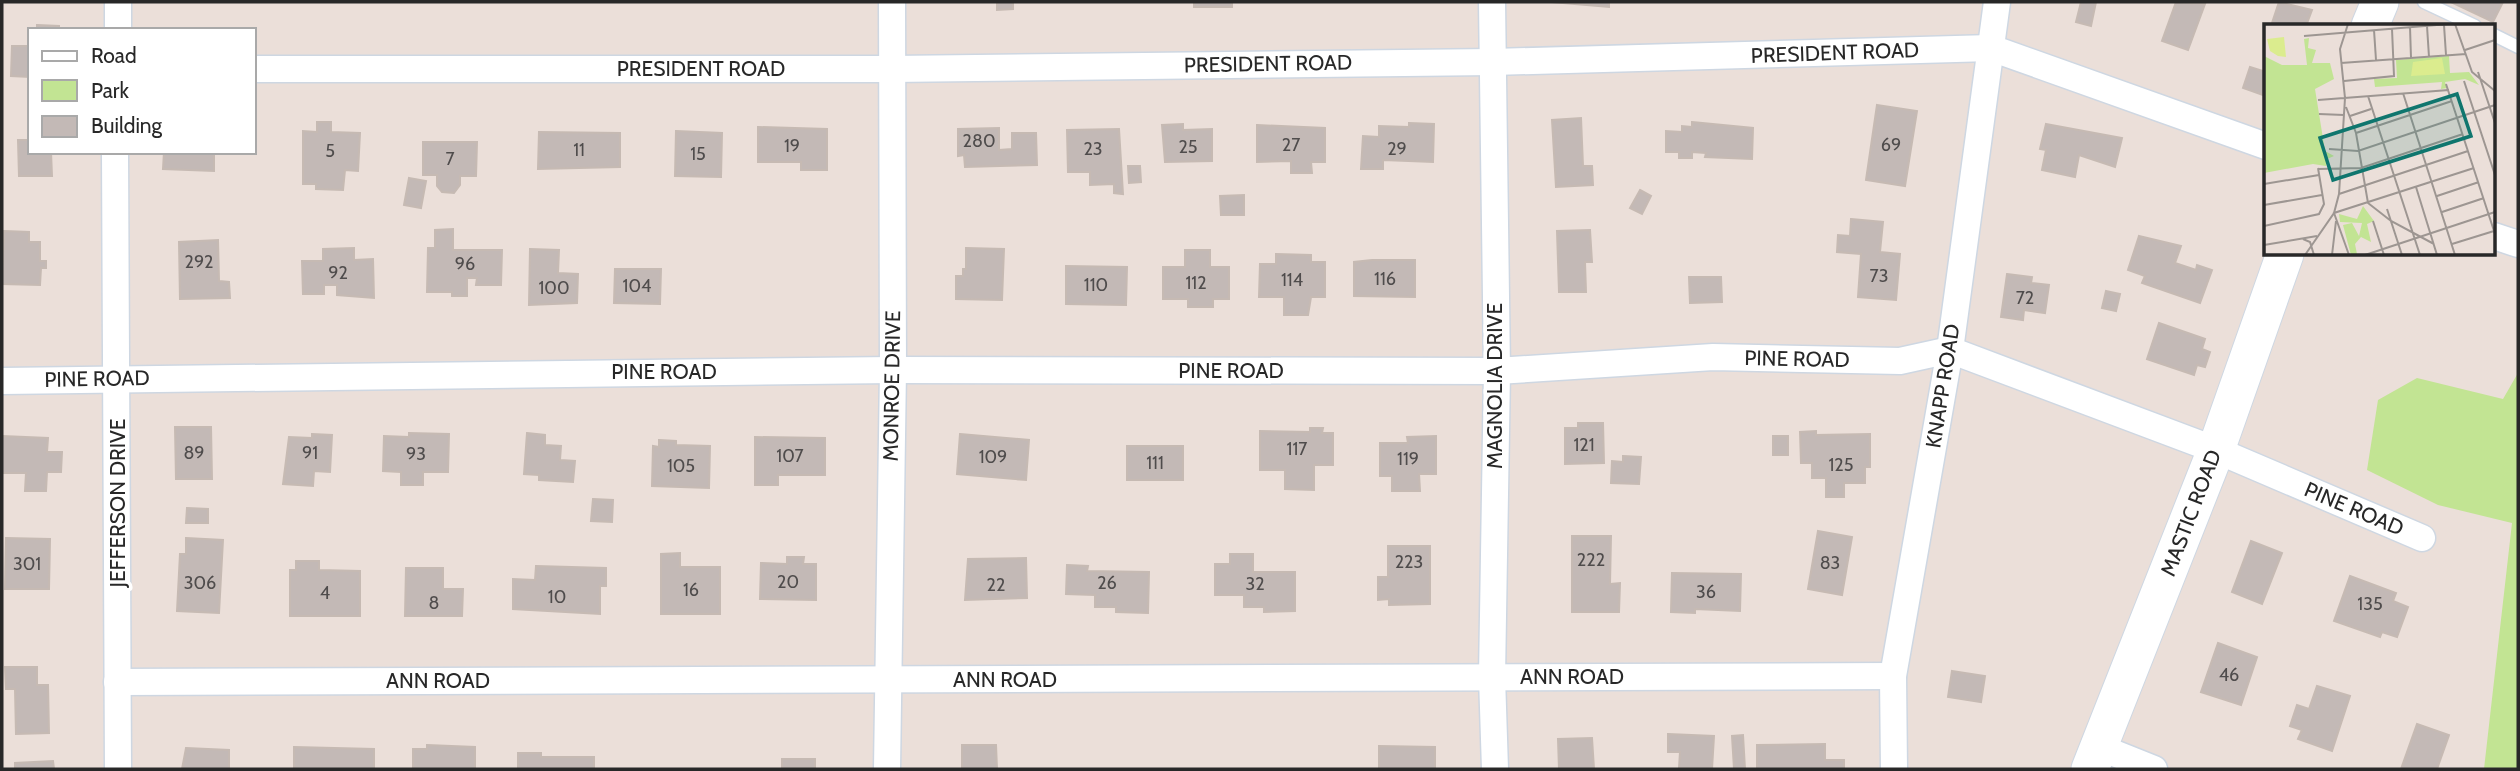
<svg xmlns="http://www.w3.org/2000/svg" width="2520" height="771" font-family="Cabin,sans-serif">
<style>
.green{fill:#c2e493}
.building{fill:#c3b9b6;stroke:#c6bab3;stroke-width:2}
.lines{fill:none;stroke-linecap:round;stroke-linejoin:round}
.service-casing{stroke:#ced7e2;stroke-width:15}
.minor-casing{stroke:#ced7e2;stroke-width:29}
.secondary-casing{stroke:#ced7e2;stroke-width:39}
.service{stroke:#fff;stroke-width:12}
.minor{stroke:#fff;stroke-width:26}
.secondary{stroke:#fff;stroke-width:37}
.labels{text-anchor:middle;stroke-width:7;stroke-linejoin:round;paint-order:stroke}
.number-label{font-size:18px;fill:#4f4c4c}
.street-label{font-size:21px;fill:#282828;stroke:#fff}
.inset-road{fill:none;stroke:#9d9692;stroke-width:2}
.view{fill:#0f766e;fill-opacity:0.15;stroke:#0f766e;stroke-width:3.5}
.inset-edge{fill:none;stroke:#282828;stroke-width:3.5}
</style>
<rect width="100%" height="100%" fill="#ebdfd9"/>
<path class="green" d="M2518,373V769H2484L2512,523L2438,505L2367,470L2378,400L2417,378L2503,399Z"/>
<g class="building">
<path d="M997,2H1013V9L997,10Z"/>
<rect x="1194" y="2" width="38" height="5"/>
<path d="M1551,2H1609V7Z"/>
<path d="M2081,2H2096L2091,26L2076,22Z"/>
<path d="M2176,2L2205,4L2188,50L2162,41Z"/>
<path d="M2279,2L2312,10L2306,26H2271Z"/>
<path d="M2451,2H2503L2493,22Z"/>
<path d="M37,25L59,26V30H37Z"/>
<path d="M12,46H30V77L11,76Z"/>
<path d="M2250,67L2266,72V96L2243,88Z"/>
<path d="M1877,105L1917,111L1905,186L1866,180Z"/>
<path d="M1581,118L1583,166H1592L1593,185L1556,187L1552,120Z"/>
<path d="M317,122H331V132L360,133L358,171L345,170L343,190L316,189V184H303V131L317,132Z"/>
<path d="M1692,122L1753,128L1752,159L1705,157L1706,153L1692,152V158H1679V152H1666V131L1682,132V126L1692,127Z"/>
<path d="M1409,123L1434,124L1433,162L1383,160V169H1361L1363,136L1379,137V126L1409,127Z"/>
<path d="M1183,124V130L1212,129V161L1165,162L1162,125Z"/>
<path d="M2046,124L2122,138L2115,167L2079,155L2075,177L2042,170L2046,150L2040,149Z"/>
<path d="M1257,125L1325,128V162H1311L1312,173H1291V161L1257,162Z"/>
<path d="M758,127L827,129V170H801V162H758Z"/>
<path d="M999,128V150L1012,149V133H1036L1037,165L965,167L964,155L958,156V129Z"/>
<path d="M1119,129L1123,194L1114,193V184L1090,185V172H1068L1067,130Z"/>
<path d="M676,131L722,133L721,177L675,176Z"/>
<path d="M539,132L620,133V167L538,169Z"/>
<path d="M18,140H30V152H51L52,176H19Z"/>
<path d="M423,142H477L476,176H460V185L454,193L442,192L437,186V175H423Z"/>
<path d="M164,152H214V171L163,169Z"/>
<path d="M1128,166H1140L1141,182L1129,183Z"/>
<path d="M409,178L426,181L421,208L404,205Z"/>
<path d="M1640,190L1651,196L1642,214L1630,208Z"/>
<path d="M1244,195V215H1221L1220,196Z"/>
<path d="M1851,219L1883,222L1880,252L1900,254L1896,300L1858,297L1861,254L1837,252L1838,235L1850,236Z"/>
<path d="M453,229V250H502L501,285H476L477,278H467V296H452V292H427L428,248H435V230Z"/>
<path d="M1590,230L1592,262H1585L1586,292H1559L1557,231Z"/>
<path d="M4,231L29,232V242H40V261H46V268H41L40,285L2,284Z"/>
<path d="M2139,236L2181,246L2175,263L2196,270L2197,265L2212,270L2200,303L2142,283L2145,276L2128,270Z"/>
<path d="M218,240L219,281L229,282L230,298L180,299L179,242Z"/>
<path d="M354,248V260L373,259L374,298L337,295V285H324V294H303L302,261H323V249Z"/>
<path d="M966,248L1004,249L1002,300L956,299V276H963V269H966Z"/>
<path d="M530,249L559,250L558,273L578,274L577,303L529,305Z"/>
<path d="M1185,250H1210V267H1229V299H1213V307H1188V299H1163V267H1185Z"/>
<path d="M1276,254L1311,255V262H1325V297H1311L1308,315H1284V297H1259L1260,264H1276Z"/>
<path d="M1372,260H1415V297L1354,296V262Z"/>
<path d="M1066,266L1127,267L1126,305L1066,304Z"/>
<path d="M615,269H661L660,304L614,303Z"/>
<path d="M2007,274L2032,277L2031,283L2049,285L2045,313L2024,310L2023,320L2001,317Z"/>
<path d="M1689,277H1721L1722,302L1690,303Z"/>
<path d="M2106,291L2120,294L2116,311L2102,308Z"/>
<path d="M2159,323L2205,339L2202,349L2210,352L2205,367L2197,365L2194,375L2147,359Z"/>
<path d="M1578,423H1603L1604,463L1565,464V428H1578Z"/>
<path d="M175,427H211L212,479H176Z"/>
<path d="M1310,428H1323L1322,433H1333V465H1314V490L1285,489V470H1260V431L1310,432Z"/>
<path d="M1816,431V435L1870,434V467H1865V483H1844V497H1826V478H1812V463H1801L1800,432Z"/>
<path d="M409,433L449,434L448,472H423V485H401V472L383,471L384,436L409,437Z"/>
<path d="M527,433L545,435V445L561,446L560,460L575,461L573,482L539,480V475L524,474Z"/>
<path d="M312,434L332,435L330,472L314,471L313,486L283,484L289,437L312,438Z"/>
<path d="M960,434L1029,440L1026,480L957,474Z"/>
<path d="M2,436L48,438L47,452H62L61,472H47L46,491H25L26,473H2Z"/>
<path d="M1436,436V474H1419L1420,491H1392V476H1380V443H1408L1407,437Z"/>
<rect x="1773" y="436" width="15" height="19"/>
<path d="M755,437L825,438V475H778V485H755Z"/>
<path d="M659,440L676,441V445L710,446L709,488L652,486L653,446L659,447Z"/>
<rect x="1127" y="446" width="56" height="34"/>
<path d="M1623,456L1641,457L1639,484L1611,483L1612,461L1623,462Z"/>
<path d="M593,499L613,500L612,522L591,521Z"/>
<path d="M187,508L208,509V523H186Z"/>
<path d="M1818,531L1852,537L1842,595L1808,589Z"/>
<path d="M1572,536H1611L1610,584L1620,583L1619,612H1572Z"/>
<path d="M6,538L50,539L49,589H5Z"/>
<path d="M186,538L223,540L219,613L177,611L180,554H186Z"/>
<path d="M2251,541L2282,553L2262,604L2232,592Z"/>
<path d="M1388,546H1430V604L1389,605V599L1378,600V577H1388Z"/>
<path d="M680,553V567H720V614H661V554Z"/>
<path d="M1230,554H1253V572H1295V611L1264,612V607H1244V595H1215V564H1230Z"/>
<path d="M787,557H804L803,564H816V600L760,599L761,563L787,564Z"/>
<path d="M1026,558L1027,598L965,600L968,559Z"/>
<path d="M296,561H319V570L360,571V616H290V570H296Z"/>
<path d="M1067,565L1088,566L1087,571L1149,572L1148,613L1116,612V607H1095V595L1066,594Z"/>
<path d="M536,566L606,568V586H600V614L513,609V579L535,580Z"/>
<path d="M406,568H443V589H463L462,616H405Z"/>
<path d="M1672,573L1741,574L1740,611L1695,609V613L1671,612Z"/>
<path d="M2350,576L2396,593L2393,601L2408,607L2397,637L2382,632L2380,637L2334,621Z"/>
<path d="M2218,643L2257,657L2241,705L2201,692Z"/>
<path d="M5,667H37V685H48L49,733L16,734L15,689H6Z"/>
<path d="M1952,671L1985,676L1981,702L1948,697Z"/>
<path d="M2317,686L2350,696L2332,751L2298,739L2302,730L2290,726L2297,705L2309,709Z"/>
<path d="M2417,724L2449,735L2437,769H2401Z"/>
<path d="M1668,734L1714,736L1712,769L1679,768L1680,752H1668Z"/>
<path d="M1743,735L1745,769H1734L1732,736Z"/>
<path d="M1592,738L1594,769H1559L1558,739Z"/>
<path d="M1825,744V760H1844V769H1757V745Z"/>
<path d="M427,745L475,747V769H413V749H427Z"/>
<path d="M962,745H996L997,769H962Z"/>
<path d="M1379,746L1435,747V769H1379Z"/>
<path d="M294,747L374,749V769H294Z"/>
<path d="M186,748L229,750V769H182Z"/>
<path d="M518,753H541V757H594V769H518Z"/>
<rect x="782" y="759" width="33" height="10"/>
<path d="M53,761L54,769H15V763Z"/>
</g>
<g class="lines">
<defs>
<g id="service">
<path d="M2424,2L2475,26"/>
<path d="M2494,35L2518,47"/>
</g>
<g id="minor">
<path d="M118,2V30"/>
<path d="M1492,2L1497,371L1492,677L1495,769"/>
<path d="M254,69H892L1493,62L1991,48L2266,146"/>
<path d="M115,152L118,769"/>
<path d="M2494,236L2518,244"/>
<path d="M2,381L893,370L1497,371L1713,357L1900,361L1950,350L2216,450L2422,538"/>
<path d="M117,682L1893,676"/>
<path d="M2099,747L2154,769"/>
<path d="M887,769L893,370L892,2"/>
<path d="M1894,769L1893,676L1950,350L1997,2"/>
</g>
<g id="secondary">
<path d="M2370,26L2380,2"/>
<path d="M2090,769L2216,450L2285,254"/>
</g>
</defs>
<use href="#service" class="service-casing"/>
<use href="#minor" class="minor-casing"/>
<use href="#secondary" class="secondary-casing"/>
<use href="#service" class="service"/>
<use href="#minor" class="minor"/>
<use href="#secondary" class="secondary"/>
</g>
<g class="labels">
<g class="number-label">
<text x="979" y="147">280</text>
<text x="1291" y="151">27</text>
<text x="1891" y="151">69</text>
<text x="792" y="152">19</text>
<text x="1188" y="153">25</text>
<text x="1093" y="155">23</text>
<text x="1397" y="155">29</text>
<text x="579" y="156">11</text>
<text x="330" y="157">5</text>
<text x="698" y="160">15</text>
<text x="450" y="165">7</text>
<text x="199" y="268">292</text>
<text x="465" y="270">96</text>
<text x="338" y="279">92</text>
<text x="1879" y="282">73</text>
<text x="1385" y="285">116</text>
<text x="1292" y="286">114</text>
<text x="1196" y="289">112</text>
<text x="1096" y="291">110</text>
<text x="637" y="292">104</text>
<text x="554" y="294">100</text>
<text x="2025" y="304">72</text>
<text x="1584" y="451">121</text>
<text x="1297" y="455">117</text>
<text x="194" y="459">89</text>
<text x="310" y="459">91</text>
<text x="416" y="460">93</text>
<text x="790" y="462">107</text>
<text x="993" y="463">109</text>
<text x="1408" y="465">119</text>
<text x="1155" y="469">111</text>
<text x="1841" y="471">125</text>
<text x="681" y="472">105</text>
<text x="1591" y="566">222</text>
<text x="1409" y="568">223</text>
<text x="1830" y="569">83</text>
<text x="27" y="570">301</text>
<text x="788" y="588">20</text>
<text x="200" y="589">306</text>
<text x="1107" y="589">26</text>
<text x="1255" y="590">32</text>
<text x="996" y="591">22</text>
<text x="691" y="596">16</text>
<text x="1706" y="598">36</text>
<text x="325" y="599">4</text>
<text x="557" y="603">10</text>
<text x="434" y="609">8</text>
<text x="2370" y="610">135</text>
<text x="2229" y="681">46</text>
</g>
<g class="street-label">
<text transform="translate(1835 53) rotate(-2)" y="7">PRESIDENT ROAD</text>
<text transform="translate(1268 64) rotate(-1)" y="7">PRESIDENT ROAD</text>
<text x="701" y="76">PRESIDENT ROAD</text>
<text transform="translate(1797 359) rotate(1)" y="7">PINE ROAD</text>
<text x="1231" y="378">PINE ROAD</text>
<text x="664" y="379">PINE ROAD</text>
<text transform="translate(97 379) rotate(-1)" y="7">PINE ROAD</text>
<text transform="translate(892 386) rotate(-89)" y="7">MONROE DRIVE</text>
<text transform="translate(1495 386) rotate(-90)" y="7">MAGNOLIA DRIVE</text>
<text transform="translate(1943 386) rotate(-81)" y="7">KNAPP ROAD</text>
<text transform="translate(118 503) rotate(-90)" y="7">JEFFERSON DRIVE</text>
<text transform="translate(2354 509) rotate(23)" y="7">PINE ROAD</text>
<text transform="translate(2191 513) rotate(-69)" y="7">MASTIC ROAD</text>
<text x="1572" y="684">ANN ROAD</text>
<text x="1005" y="687">ANN ROAD</text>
<text x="438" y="688">ANN ROAD</text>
</g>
</g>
<g transform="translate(2264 24)">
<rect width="231" height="231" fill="#ebdfd9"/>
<path d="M45,14L44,24L52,26L48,39H66L70,55L51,65L61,127L70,132L63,135L62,142L49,140L0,149V32L18,41H43L40,15ZM185,32L186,49L205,48L215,61L201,55L181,58L183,64L177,65L178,58L111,63L110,55L133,54L132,36ZM99,182L110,197L103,200L107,218L97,213L91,220L93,230L87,231L79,201L88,199L95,212L98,199L76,198L75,190L93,195Z" fill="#c2e493"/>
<path d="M20,13L22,33L14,32L6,27L3,15ZM178,34L181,50L147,52L149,38Z" fill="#dbec8e"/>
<path class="inset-road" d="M191,0L208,48L231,67M180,1L182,31M163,2L165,33M146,3L147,34M110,6L112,36M40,12L185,0M201,26L231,16M77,39L202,30M214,48L231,99M80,57L130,52L128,5M200,57L231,151M182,60L231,210M139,69L191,231M104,72L156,231M54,76L185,66M82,83L92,109L104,179L127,197L170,220M55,90L80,91M86,92L107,85M92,109L188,77M65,125L94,127L231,81M54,145L97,144L199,110M0,160L55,151M152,163L173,231M75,170L204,127M173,172L215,158M0,181L58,171M123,185L138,231M178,188L220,174M109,197L120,231M0,202L55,190L60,180L54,144M39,215L46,218L50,231M188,220L230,207M0,221L53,212M41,231L70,189L75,170L81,74L76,25L84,0M68,231L72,197M85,231L70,189L210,144M101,231L231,188"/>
<path class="view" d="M193,70L207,112L69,156L56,114Z"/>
<rect width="231" height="231" class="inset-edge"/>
</g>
<rect width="2520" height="771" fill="none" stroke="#282828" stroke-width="7"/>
<rect x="28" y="28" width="228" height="126" fill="#ffffff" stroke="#a9a9a9" stroke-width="2"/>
<rect x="42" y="51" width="35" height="10" fill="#ffffff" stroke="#a9a9a9" stroke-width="2"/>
<text x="91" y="63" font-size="21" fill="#282828">Road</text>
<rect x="42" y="80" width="35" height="21" fill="#c2e493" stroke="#a9a9a9" stroke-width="2"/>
<text x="91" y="98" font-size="21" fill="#282828">Park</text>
<rect x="42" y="116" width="35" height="21" fill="#c3b9b6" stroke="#a9a9a9" stroke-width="2"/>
<text x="91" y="133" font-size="21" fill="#282828">Building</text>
</svg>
